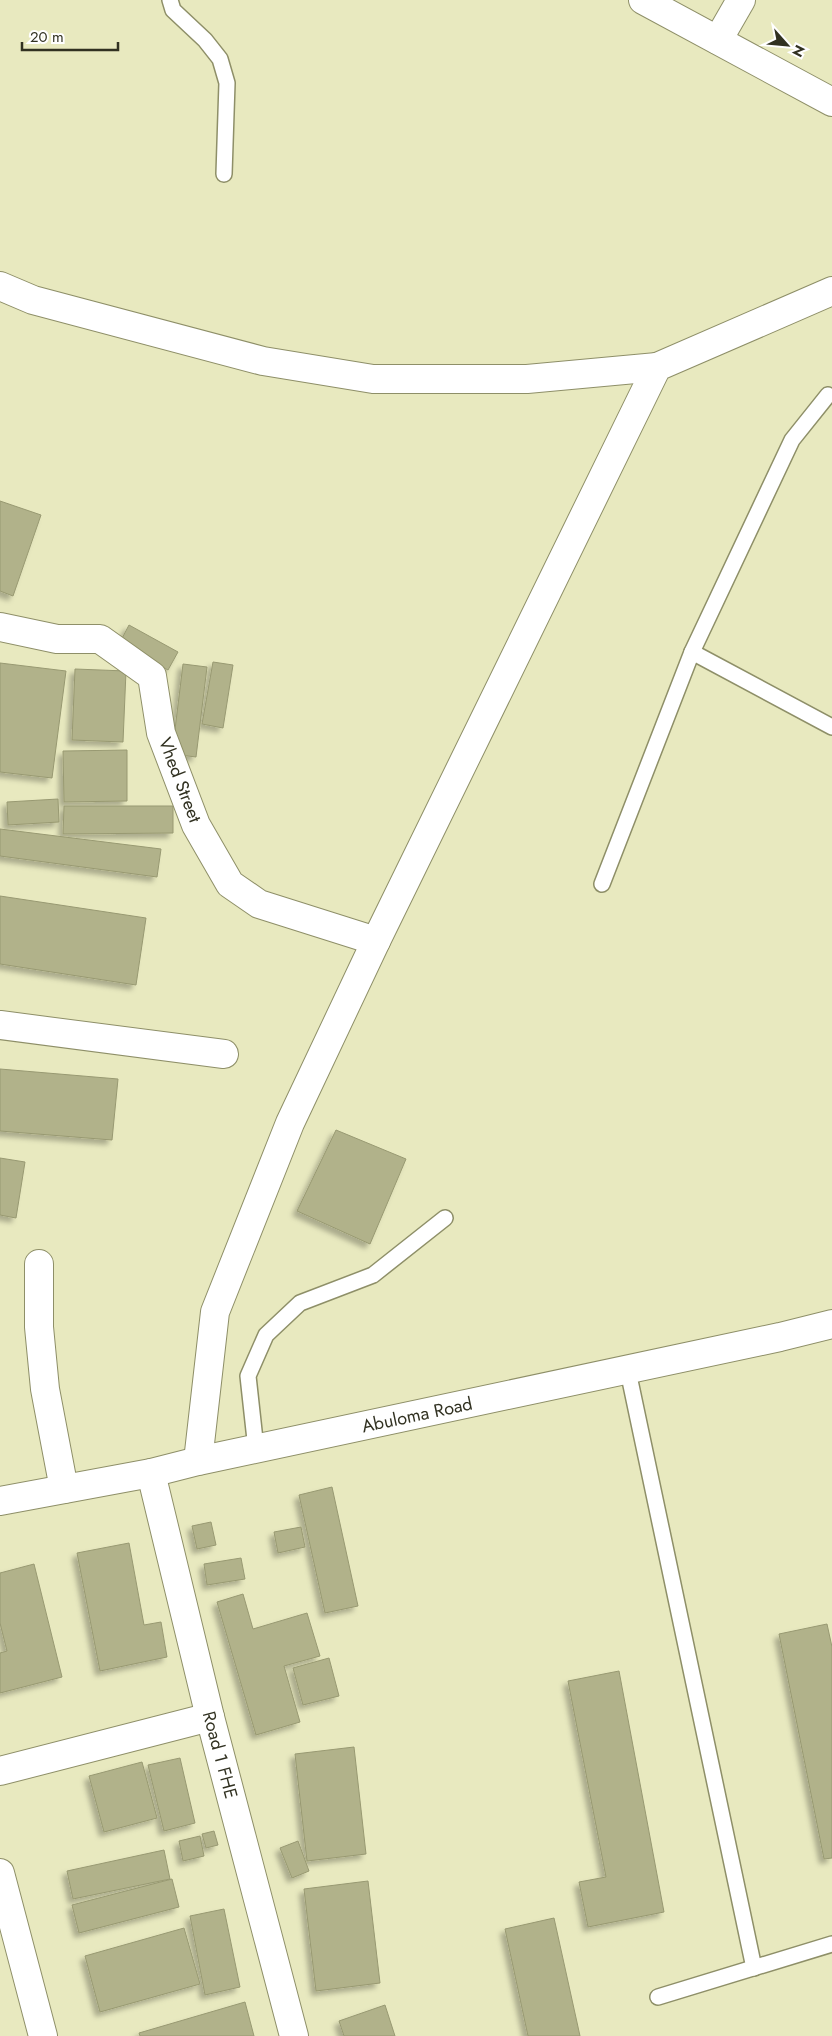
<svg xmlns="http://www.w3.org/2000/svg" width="832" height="2036" font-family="Jost,sans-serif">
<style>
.building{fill:#b1b28a;stroke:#989972;filter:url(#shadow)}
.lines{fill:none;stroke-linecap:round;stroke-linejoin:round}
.service-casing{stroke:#8e8f68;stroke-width:18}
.minor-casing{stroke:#8e8f68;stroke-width:30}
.tertiary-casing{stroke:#8e8f68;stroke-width:30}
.service{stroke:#fff;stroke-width:15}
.minor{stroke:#fff;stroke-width:28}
.tertiary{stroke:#fff;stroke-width:28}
.labels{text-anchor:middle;stroke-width:4.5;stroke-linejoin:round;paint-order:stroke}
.street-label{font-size:18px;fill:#313121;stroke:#fff}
</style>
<defs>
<filter id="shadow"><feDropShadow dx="-4.5" dy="4.5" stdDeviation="2.5" flood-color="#0004"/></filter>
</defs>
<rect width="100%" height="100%" fill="#e8e9bf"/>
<g class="building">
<path d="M0,501L41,515L13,596L0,591Z"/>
<path d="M129,625L178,652L168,670L119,644Z"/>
<path d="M213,662L233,665L223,728L202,724Z"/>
<path d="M0,663L66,671L52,778L0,772Z"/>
<path d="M183,664L207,667L196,757L172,754Z"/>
<path d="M75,669L126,671L123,742L72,740Z"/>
<path d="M127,750V801L64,802L63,751Z"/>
<path d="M58,799L59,822L8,825L7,802Z"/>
<path d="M64,806H173V833L63,834Z"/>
<path d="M0,829L161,849L157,877L0,856Z"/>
<path d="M0,896L146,918L136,985L0,964Z"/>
<path d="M0,1069L118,1079L112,1140L0,1131Z"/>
<path d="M336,1130L406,1159L370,1244L297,1211Z"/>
<path d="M0,1158L25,1162L16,1218L0,1215Z"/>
<path d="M332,1487L358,1606L325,1613L299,1495Z"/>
<path d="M211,1522L216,1545L197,1549L192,1526Z"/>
<path d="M301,1527L305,1547L278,1553L274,1532Z"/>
<path d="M129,1543L144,1625L161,1622L167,1657L100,1671L77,1553Z"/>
<path d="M241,1558L245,1579L207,1585L204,1564Z"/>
<path d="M34,1564L62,1677L0,1693V1653L7,1651L0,1623V1573Z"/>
<path d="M243,1594L253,1629L307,1613L320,1656L284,1666L300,1722L256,1735L217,1602Z"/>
<path d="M827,1624L832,1647V1858L824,1859L779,1634Z"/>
<path d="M329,1658L339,1696L303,1705L293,1668Z"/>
<path d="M619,1671L664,1912L588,1927L579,1882L606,1877L568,1681Z"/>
<path d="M354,1747L366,1854L307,1861L295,1754Z"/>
<path d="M180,1758L195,1823L164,1831L148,1765Z"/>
<path d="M142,1762L157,1818L104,1832L89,1776Z"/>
<path d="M214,1831L218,1845L206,1848L202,1834Z"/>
<path d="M200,1836L204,1856L183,1861L179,1841Z"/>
<path d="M298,1841L309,1871L292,1878L280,1848Z"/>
<path d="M164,1850L170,1879L73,1899L67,1871Z"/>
<path d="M172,1879L179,1907L79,1933L72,1905Z"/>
<path d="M368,1881L380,1983L316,1991L304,1889Z"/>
<path d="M224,1909L240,1987L205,1995L190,1916Z"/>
<path d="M554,1918L580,2036H528L505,1929Z"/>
<path d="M184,1928L200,1984L100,2012L85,1956Z"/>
<path d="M245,2002L254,2036H140L139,2033Z"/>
<path d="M385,2005L395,2036H344L339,2021Z"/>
</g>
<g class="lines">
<defs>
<g id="service">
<path d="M170,0L173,10L205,40L220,59L227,83L224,174"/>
<path d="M692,652L832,727"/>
<path d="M602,884L692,652L792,440L828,395"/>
<path d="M628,1371L754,1968"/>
<path d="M256,1449L248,1376L266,1335L300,1303L373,1275L445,1218"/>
<path d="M658,1997L832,1944"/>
</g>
<g id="minor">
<path d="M643,0L832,102"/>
<path d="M718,40L741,0"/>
<path d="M0,286L33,300L263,361L373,379H527L657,367"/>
<path d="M0,627L57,639H100L152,676L161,733L196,825L230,884L259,904L376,941"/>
<path d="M0,1025L224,1054"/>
<path d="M39,1264V1327L45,1389L64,1489"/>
<path d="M198,1461L215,1312L290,1123L376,941L657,367L832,291"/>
<path d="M151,1473L210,1717L294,2036"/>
<path d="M0,1771L210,1717"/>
<path d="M0,1873L43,2036"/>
</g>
<path id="tertiary" d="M0,1501L151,1473L198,1461L780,1337L832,1324"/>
</defs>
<use href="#service" class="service-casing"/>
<use href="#minor" class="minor-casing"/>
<use href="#tertiary" class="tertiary-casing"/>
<use href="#service" class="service"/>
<use href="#minor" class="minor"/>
<use href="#tertiary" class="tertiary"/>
</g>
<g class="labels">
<g class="street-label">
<text transform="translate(180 780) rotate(69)" y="6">Vhed Street</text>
<text transform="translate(417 1415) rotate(-12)" y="6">Abuloma Road</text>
<text transform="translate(220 1755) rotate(75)" y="6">Road 1 FHE</text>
</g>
</g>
<g transform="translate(787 45) rotate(117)" stroke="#ffffff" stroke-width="4" paint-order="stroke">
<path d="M0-4L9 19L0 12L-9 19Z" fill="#313121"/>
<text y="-8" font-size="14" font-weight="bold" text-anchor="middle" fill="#313121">N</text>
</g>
<path d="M22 42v8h96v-8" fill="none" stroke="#313121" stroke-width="2.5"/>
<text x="30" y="42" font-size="15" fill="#313121" stroke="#ffffff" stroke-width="4" paint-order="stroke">20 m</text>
</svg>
